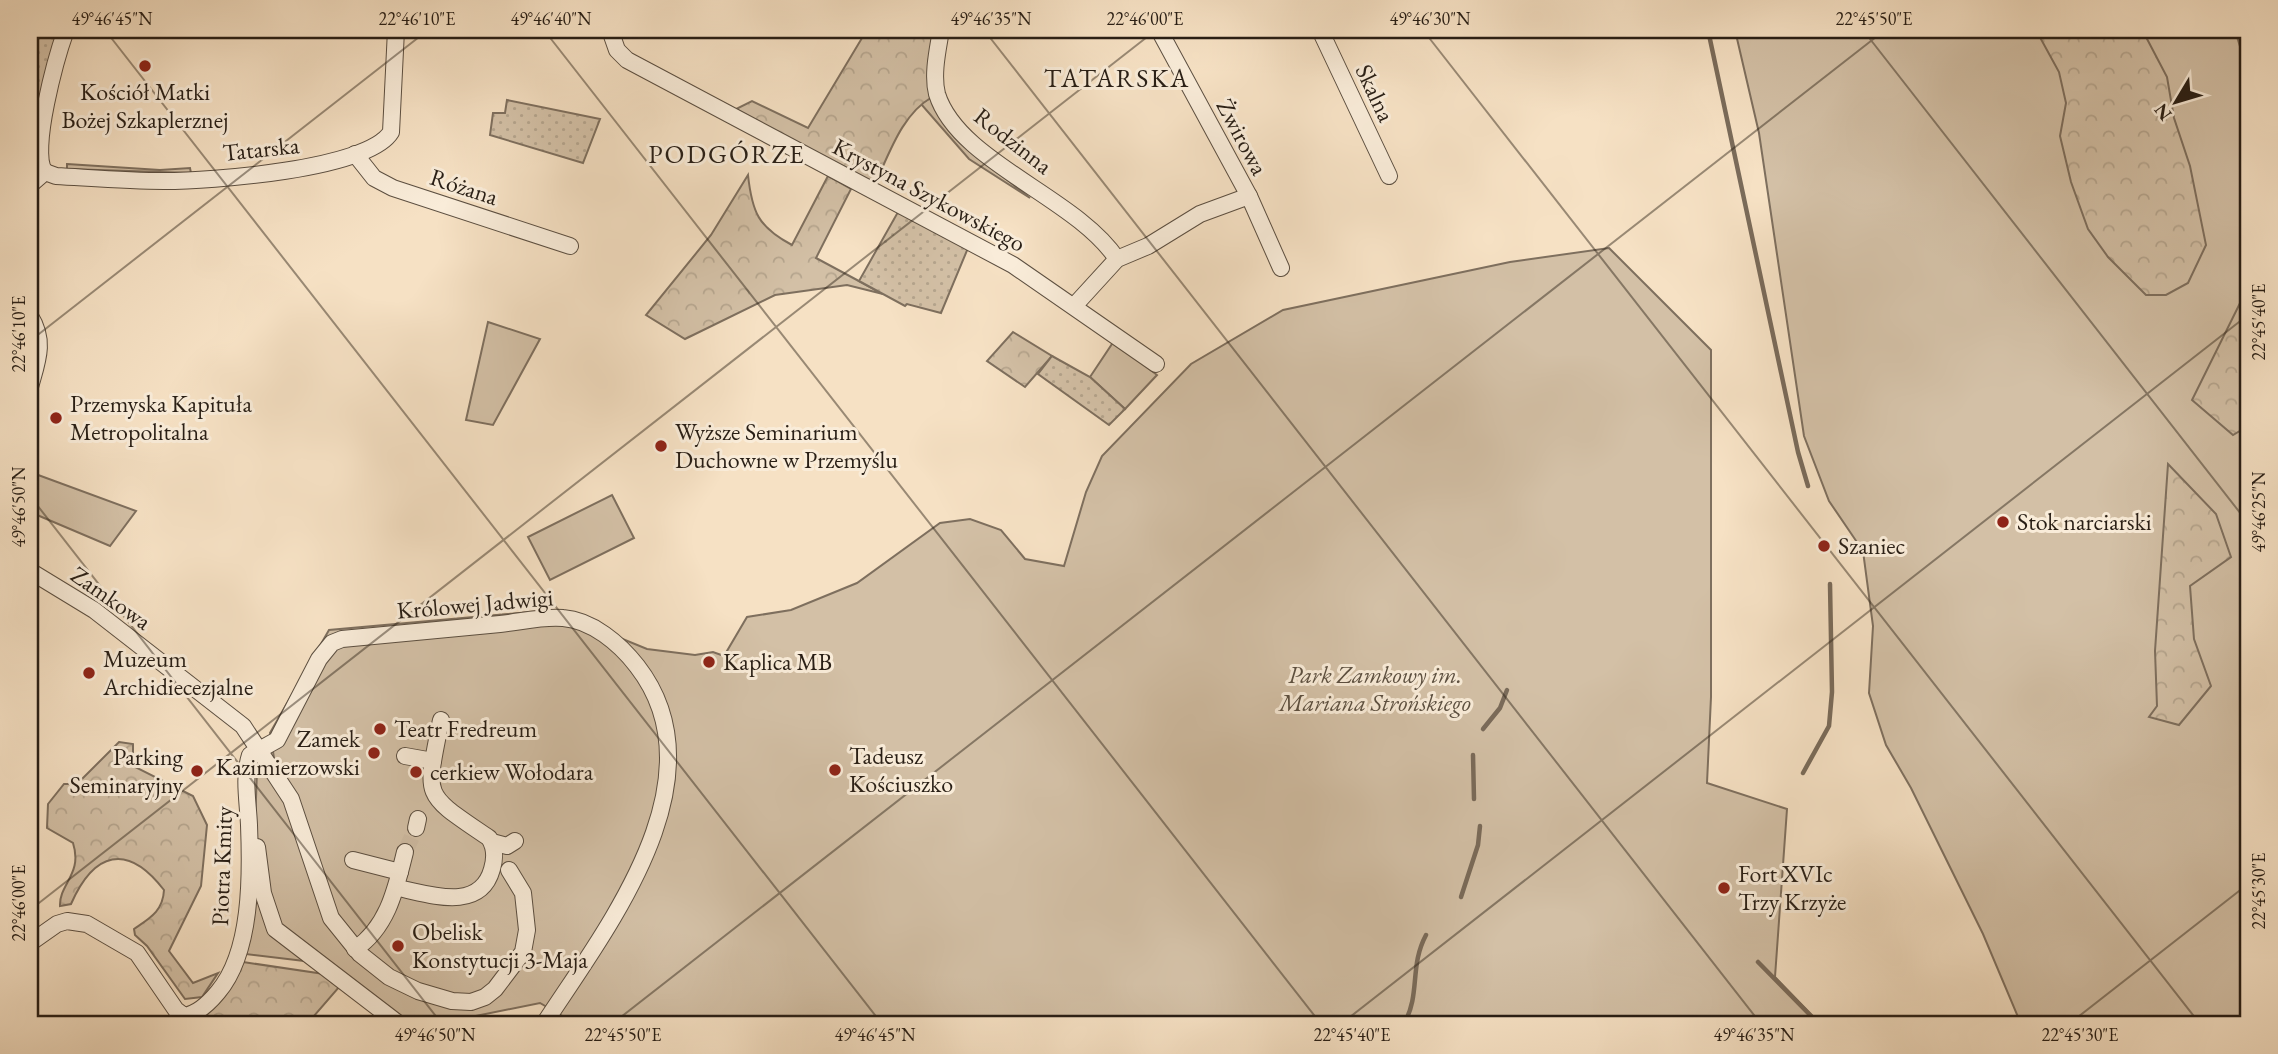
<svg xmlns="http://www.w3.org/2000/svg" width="2278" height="1054" font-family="'EB Garamond',serif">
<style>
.green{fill:#d3c0a6;stroke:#7e6f5e;stroke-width:2}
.forest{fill:url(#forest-crowns);stroke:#7e6f5e;stroke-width:2}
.garden{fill:url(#garden-dots);stroke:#7e6f5e;stroke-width:2}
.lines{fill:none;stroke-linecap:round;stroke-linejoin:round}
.stream{stroke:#7a6b5a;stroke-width:4.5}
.minor-tunnel{stroke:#cdbaa1;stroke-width:16;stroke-dasharray:16 8;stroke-linecap:butt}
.minor-casing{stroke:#5c4f41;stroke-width:18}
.minor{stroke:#f9ecd9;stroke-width:16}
.ticks{fill:none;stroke:#281e15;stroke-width:2;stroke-opacity:0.45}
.poi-dot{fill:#8f2418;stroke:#f9ecd9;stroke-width:2.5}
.labels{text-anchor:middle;stroke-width:6;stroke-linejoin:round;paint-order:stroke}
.poi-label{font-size:24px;fill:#281e15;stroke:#f9ecd9;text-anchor:start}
.street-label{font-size:24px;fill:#281e15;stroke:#f9ecd9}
.park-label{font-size:24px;font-style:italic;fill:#5b4f40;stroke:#f9ecd9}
.neighbourhood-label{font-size:26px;letter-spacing:2px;fill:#281e15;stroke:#f9ecd9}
.neatline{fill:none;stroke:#281e15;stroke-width:2.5}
.ticks-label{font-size:18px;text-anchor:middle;fill:#281e15}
</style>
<defs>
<pattern id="forest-crowns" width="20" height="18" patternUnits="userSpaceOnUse" patternTransform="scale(1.75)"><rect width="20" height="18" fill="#d3c0a6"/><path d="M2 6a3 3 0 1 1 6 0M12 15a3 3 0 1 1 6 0" fill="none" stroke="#b5a58e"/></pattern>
<pattern id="garden-dots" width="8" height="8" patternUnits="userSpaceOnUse" patternTransform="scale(1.75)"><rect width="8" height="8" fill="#d3c0a6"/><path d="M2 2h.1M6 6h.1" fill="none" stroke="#b5a58e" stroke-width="1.8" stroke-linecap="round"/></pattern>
</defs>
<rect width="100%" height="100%" fill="#f6e1c4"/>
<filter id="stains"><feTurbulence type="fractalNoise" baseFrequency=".00286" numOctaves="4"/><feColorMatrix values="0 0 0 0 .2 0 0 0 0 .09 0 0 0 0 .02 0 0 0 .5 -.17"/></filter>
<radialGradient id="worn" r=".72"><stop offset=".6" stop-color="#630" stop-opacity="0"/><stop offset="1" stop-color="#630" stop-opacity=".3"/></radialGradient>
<g class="green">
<path d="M1735,30H2235L2248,73V1024H2021L1983,934L1911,788L1886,745L1869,693L1873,626L1863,551L1829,501L1804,436L1759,133Z"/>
<path d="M932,97L970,150L1030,198L969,159L921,104Z"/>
<path d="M67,164L160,170L190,168L191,173L67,169Z"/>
<path d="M1609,248L1711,350V697L1707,783L1787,809L1775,977L1820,1024H576L540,1003L436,1024H406L321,963L245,954L251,934L257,771L274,758L270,733L329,630L552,610L647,649L695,655L713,652L724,656L747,617L791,610L857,583L940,523L970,519L1001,530L1025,559L1064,566L1086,492L1102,456L1191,364L1283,310L1510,262Z"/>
<path d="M488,322L540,339L493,425L466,420Z"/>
<path d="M1114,341L1157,375L1125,409L1090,377Z"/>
<path d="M30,472L136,511L110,546L30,512Z"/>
<path d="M612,495L634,538L550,580L528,537Z"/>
</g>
<g class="forest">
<path d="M882,30H934L928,63L932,97C901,115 889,155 874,186L736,109L752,101L808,128L862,38Z"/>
<path d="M2036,30H2136L2146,37L2167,77L2174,118L2190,166L2206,245L2188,283L2166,295H2146L2108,257L2088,229L2071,182L2060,136L2066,103L2059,72Z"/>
<path d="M748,175C752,212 758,227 792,245L828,176L851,189L816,258L883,294L847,285L775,295L685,339L646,315L711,235Z"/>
<path d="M2248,287V426L2233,435L2192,400Z"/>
<path d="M1013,332L1052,356L1025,387L987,361Z"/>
<path d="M2168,464L2216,514L2231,557L2190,586L2194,639L2211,686L2179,725L2149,717L2157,706L2155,651Z"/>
<path d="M119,742L133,744V766L193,796L207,825L201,886L169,951L193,983L218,973L202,997L185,999L147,946L135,935L134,929C150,918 163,911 164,890C127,842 94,852 71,904L60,906C59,884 83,874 73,843L47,828L48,804L64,784H77Z"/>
<path d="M243,962L324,974L340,986L307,1024H199L225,993Z"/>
</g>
<g class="garden">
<path d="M30,30H59L30,139Z"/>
<path d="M507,100L600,119L583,163L490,135L493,113H505Z"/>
<path d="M898,212L968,248L941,313L907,304L905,306L859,281Z"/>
<path d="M1052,356L1090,377L1125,409L1109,425L1038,374Z"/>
</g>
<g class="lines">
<g class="stream">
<path d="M1708,30L1798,452L1808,486"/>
<path d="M1483,729L1500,708L1507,690"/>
<path d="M1473,755L1474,799"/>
<path d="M1803,773L1829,726L1832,692L1830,584"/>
<path d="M1461,897L1478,845L1480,826"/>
<path d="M1758,962L1819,1024"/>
<path d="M1404,1024C1421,993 1409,967 1426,935"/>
</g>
<path class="minor-tunnel" d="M405,852L416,828"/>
<defs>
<g id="minor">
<path d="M610,30L617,50L627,60L1013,265L1156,364"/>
<path d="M941,30C938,49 932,74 937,94C958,162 1076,197 1117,259"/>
<path d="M1159,30L1249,196L1281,268"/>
<path d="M1320,30L1389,176"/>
<path d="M355,154L374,178L393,188L570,246"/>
<path d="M45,172L56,176C92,178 128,181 164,181C208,181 368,170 391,132L396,30"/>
<path d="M45,172C29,153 57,55 66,30"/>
<path d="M30,185L45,172"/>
<path d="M1075,305L1117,259L1148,246L1200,214L1249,196"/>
<path d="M30,316C46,341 37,362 30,387"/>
<path d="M30,571L94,610L243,726L291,799L331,918L360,954L389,977L418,991L452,1001L471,1002L485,997L495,989L523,952L527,930L523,893L509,870"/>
<path d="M405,756L433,761"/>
<path d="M416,828L418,819"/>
<path d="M492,842L507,846L515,841"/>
<path d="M257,847L263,893L275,929L399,1024"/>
<path d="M353,860L400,872"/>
<path d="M398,888C429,894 480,913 492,869C495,859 495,847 489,838C422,792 425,800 441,720"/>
<path d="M30,943L57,924L67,921L87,924L137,953L176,1010L184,1016C198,1014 209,1003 218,992C252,952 251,875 249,825C248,802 243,777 250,755L277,740L319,659L332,643L342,639C394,634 447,629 500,624C520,622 543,616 563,618C592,620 620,644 637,666C725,779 605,930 544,1024"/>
<path d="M355,949C388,927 396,888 405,852"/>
</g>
</defs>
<use href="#minor" class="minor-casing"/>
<use href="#minor" class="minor"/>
</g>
<path class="ticks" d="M105,30L882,1024M544,30L1321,1024M984,30L1761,1024M1423,30L2200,1024M1863,30L2248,523M30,341L428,30M30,496L442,1024M30,910L1156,30M612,1024L1885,30M1341,1024L2248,315M2069,1024L2248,884"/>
<g class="poi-dot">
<circle cx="145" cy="66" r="7"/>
<circle cx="56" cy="418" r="7"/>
<circle cx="661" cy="446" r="7"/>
<circle cx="2003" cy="522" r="7"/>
<circle cx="1824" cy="546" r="7"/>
<circle cx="709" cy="662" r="7"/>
<circle cx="89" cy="673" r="7"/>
<circle cx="380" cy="729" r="7"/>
<circle cx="374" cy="753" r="7"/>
<circle cx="835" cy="770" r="7"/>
<circle cx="197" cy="771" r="7"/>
<circle cx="416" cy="772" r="7"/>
<circle cx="1724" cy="888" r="7"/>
<circle cx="398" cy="946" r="7"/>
</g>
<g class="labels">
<g class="poi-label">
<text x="145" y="100" text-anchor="middle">Kościół Matki<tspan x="145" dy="28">Bożej Szkaplerznej</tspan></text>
<text x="70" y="412">Przemyska Kapituła<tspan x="70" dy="28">Metropolitalna</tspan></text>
<text x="675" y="440">Wyższe Seminarium<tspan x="675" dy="28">Duchowne w Przemyślu</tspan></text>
<text x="2017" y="530">Stok narciarski</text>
<text x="1838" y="554">Szaniec</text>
<text x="103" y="667">Muzeum<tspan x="103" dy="28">Archidiecezjalne</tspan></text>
<text x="723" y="670">Kaplica MB</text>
<text x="394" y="737">Teatr Fredreum</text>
<text x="360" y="747" text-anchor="end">Zamek<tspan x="360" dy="28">Kazimierzowski</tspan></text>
<text x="849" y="764">Tadeusz<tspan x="849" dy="28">Kościuszko</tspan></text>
<text x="183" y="765" text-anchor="end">Parking<tspan x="183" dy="28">Seminaryjny</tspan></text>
<text x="430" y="780">cerkiew Wołodara</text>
<text x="1738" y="882">Fort XVIc<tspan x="1738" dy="28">Trzy Krzyże</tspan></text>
<text x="412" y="940">Obelisk<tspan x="412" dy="28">Konstytucji 3-Maja</tspan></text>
</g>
<g class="street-label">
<text transform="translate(1375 93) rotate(65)" y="8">Skalna</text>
<text transform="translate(1242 137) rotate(62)" y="8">Żwirowa</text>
<text transform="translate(1013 141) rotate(38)" y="8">Rodzinna</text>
<text transform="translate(261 149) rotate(-6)" y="8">Tatarska</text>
<text transform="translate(464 187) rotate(18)" y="8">Różana</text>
<text transform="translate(929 195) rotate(28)" y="8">Krystyna Szykowskiego</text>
<text transform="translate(111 598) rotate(35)" y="8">Zamkowa</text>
<text transform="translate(475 604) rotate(-5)" y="8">Królowej Jadwigi</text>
<text transform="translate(222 866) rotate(-88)" y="8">Piotra Kmity</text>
</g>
<g class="park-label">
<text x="1375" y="683">Park Zamkowy im.<tspan x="1375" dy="28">Mariana Strońskiego</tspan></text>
</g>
<g class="neighbourhood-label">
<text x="1117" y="87">TATARSKA</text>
<text x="727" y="163">PODGÓRZE</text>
</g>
</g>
<rect width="2278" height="1054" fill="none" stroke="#f6e1c4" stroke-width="77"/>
<g transform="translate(2176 102) rotate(232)" stroke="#f9ecd9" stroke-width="5" paint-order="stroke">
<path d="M0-5L12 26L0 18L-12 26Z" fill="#281e15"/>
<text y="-10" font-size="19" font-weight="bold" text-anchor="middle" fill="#281e15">N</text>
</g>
<rect x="38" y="38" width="2202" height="978" class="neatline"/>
<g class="ticks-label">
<text x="112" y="25">49°46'45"N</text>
<text x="417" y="25">22°46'10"E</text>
<text x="551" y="25">49°46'40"N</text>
<text x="991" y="25">49°46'35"N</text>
<text x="1145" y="25">22°46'00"E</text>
<text x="1430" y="25">49°46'30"N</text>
<text x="1874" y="25">22°45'50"E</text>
<text transform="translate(2259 322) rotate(-90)" y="6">22°45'40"E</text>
<text transform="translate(19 334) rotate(-90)" y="6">22°46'10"E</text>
<text transform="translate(19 507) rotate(-90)" y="6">49°46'50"N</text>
<text transform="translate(2259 512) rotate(-90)" y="6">49°46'25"N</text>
<text transform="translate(2259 891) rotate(-90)" y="6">22°45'30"E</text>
<text transform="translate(19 903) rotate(-90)" y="6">22°46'00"E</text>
<text x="435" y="1041">49°46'50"N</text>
<text x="623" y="1041">22°45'50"E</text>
<text x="875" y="1041">49°46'45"N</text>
<text x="1352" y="1041">22°45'40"E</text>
<text x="1754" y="1041">49°46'35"N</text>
<text x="2080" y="1041">22°45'30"E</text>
</g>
<rect width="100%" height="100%" filter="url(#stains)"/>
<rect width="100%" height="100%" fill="url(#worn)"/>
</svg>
